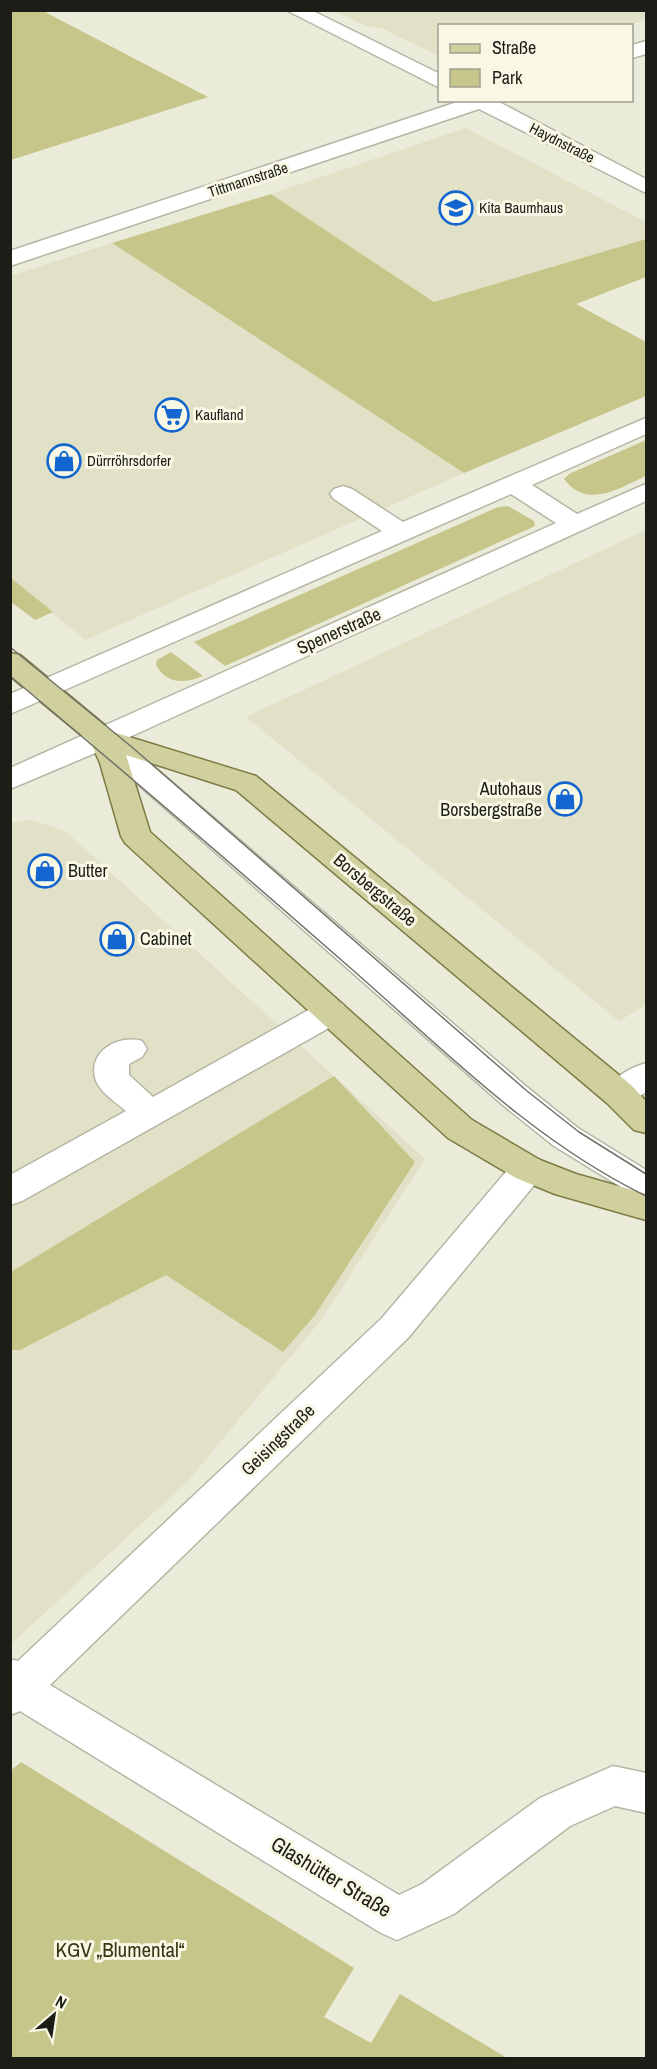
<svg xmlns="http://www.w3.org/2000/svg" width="657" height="2069" font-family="'Archivo Narrow',sans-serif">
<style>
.built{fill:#e1e1c7}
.green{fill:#c7c68a}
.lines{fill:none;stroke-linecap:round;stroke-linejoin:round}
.minor-casing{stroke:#b5b6a4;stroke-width:3}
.major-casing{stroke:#7d7c45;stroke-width:3}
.minor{fill:#fff;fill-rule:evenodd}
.major{fill:#d0cf9e;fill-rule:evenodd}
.tram{stroke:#727267;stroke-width:1.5}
.labels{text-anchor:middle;stroke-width:6;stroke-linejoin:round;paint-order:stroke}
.far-street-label{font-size:15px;fill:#1d1d17;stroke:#f8f8e5}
.far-poi-label{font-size:15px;fill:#1d1d17;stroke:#f8f8e5;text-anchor:start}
.street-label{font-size:18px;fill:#1d1d17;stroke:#f8f8e5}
.poi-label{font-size:18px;fill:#1d1d17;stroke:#f8f8e5;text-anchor:start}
.near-street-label{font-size:21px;fill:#1d1d17;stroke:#f8f8e5}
.near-park-label{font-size:21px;fill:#383712;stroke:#f8f8e5}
</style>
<rect width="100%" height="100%" fill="#eaebd8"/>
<g class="built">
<path d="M646,10V19L629,26H440L439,56L383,29L366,26L335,11Z"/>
<path d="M466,128L646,222V239L434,302L271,194Z"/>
<path d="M112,243L464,473L85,640L11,578L10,276Z"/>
<path d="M646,530V1005L619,1021L246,717Z"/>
<path d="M31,820L65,831L425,1159L321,1320L188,1481L11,1644L10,823Z"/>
</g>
<g class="green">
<path d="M11,10L43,11L208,97L11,160Z"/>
<path d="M271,194L434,302L646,239V277L576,304L646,342V396L464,473L112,243Z"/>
<path d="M646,440V476C619,488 588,510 564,479L569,474Z"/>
<path d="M508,506L534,521L535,526L225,666L194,642L498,507Z"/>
<path d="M11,578L53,612L35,620L11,602Z"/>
<path d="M171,652L203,676C185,684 166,684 156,665L157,660Z"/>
<path d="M334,1076L415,1162L315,1315L283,1352L166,1275L20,1350H11V1272Z"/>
<path d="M21,1762L354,1968L324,2017L371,2043L400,1994L507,2058H11L10,1771Z"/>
</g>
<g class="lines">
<defs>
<g id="minor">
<path d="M286,10H311L440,74V88Z"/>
<path d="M646,41V54L632,58V45Z"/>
<path d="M463,100H495L646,179V193L479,109L10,266V251Z"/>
<path d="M646,418V434L532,485L577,514L646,484V501L123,740L528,1088L578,1128L646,1170V1199L634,1195L554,1146L504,1106L100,751L10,789V768L556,523L511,494L10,714V694L382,531L334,499L330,494L334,489L343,486L352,489L403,522Z"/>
<path d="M331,1001L343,1004L347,1012L343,1020L22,1201L10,1205V1175L126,1111C117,1103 101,1093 96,1081C86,1052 118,1034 142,1041L147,1049L142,1057L129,1064V1075L153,1097L319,1004Z"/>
<path d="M646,1063V1092C633,1101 624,1108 607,1103L602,1094C611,1079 629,1068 646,1063Z"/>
<path d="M528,1156L540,1160L545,1169L540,1178L408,1338L50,1685L399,1895L422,1884L540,1798L613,1766L646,1773V1813L615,1806L570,1826L454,1914L397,1940L381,1933L20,1711L10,1715V1659L18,1661L382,1318L516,1160Z"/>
</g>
<path id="major" d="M10,653L20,655L113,732L256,776L631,1085L646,1101V1133L634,1130L607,1103L236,790L126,755L150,832L472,1120L540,1160L576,1174L646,1194V1220L555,1194L516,1178L448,1138L125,843L121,836L100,763L91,743L10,676Z"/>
</defs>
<use href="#minor" class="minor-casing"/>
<use href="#major" class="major-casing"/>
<use href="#minor" class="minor"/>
<use href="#major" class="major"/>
<g class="tram">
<path d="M10,647L133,748L527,1091L579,1132L646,1174"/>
<path d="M10,676C126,773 241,872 355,972C447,1053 535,1142 646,1196"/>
</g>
</g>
<defs>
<symbol id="school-ring" viewBox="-11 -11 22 22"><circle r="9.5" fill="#f8f8e5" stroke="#1365cf" stroke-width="1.5"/><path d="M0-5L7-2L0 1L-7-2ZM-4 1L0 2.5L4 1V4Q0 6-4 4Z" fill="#1365cf"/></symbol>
<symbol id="supermarket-ring" viewBox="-11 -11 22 22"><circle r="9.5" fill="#f8f8e5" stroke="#1365cf" stroke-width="1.5"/><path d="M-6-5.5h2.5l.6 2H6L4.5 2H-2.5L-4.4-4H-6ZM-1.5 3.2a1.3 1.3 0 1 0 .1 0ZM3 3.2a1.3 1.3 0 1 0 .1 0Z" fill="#1365cf"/></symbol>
<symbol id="shop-ring" viewBox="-11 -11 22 22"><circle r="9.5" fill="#f8f8e5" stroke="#1365cf" stroke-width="1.5"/><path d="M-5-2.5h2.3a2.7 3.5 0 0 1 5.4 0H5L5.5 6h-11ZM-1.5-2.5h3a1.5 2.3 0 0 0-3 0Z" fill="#1365cf"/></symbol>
</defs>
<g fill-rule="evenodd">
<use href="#school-ring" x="437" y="189" width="38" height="38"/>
<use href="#supermarket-ring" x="153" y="396" width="38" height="38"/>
<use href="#shop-ring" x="45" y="442" width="38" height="38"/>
<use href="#shop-ring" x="546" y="780" width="38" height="38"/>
<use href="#shop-ring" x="26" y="852" width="38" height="38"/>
<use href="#shop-ring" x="98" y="920" width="38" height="38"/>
</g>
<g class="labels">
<g class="far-street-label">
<text transform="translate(562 143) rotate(27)" y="5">Haydnstraße</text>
<text transform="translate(248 180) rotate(-18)" y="5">Tittmannstraße</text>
</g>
<g class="far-poi-label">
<text x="479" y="213">Kita Baumhaus</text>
<text x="195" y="420">Kaufland</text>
<text x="87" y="466">Dürrröhrsdorfer</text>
</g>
<g class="street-label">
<text transform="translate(339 631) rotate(-24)" y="6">Spenerstraße</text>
<text transform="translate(375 890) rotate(40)" y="6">Borsbergstraße</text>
<text transform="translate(278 1440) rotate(-44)" y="6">Geisingstraße</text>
</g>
<g class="poi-label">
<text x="542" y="795" text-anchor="end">Autohaus<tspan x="542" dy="21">Borsbergstraße</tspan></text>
<text x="68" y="877">Butter</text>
<text x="140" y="945">Cabinet</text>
</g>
<g class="near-street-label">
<text transform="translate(331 1877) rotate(31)" y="7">Glashütter Straße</text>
</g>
<g class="near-park-label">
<text x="120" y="1957">KGV „Blumental“</text>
</g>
</g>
<rect width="657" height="2069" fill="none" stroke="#1d1d17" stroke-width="24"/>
<rect x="438" y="24" width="195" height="78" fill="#f8f8e5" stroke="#a0a093" stroke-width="1.5"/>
<rect x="450" y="44" width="30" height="9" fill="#d0cf9e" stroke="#a0a093" stroke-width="1.5"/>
<text x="492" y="54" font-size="18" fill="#1d1d17">Straße</text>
<rect x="450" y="69" width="30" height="18" fill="#c7c68a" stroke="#a0a093" stroke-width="1.5"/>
<text x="492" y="84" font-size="18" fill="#1d1d17">Park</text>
<g transform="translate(54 2015) rotate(29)" stroke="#f8f8e5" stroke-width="4.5" paint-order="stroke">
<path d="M0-4.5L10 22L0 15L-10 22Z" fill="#1d1d17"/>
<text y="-9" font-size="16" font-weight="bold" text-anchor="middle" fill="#1d1d17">N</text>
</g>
</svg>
